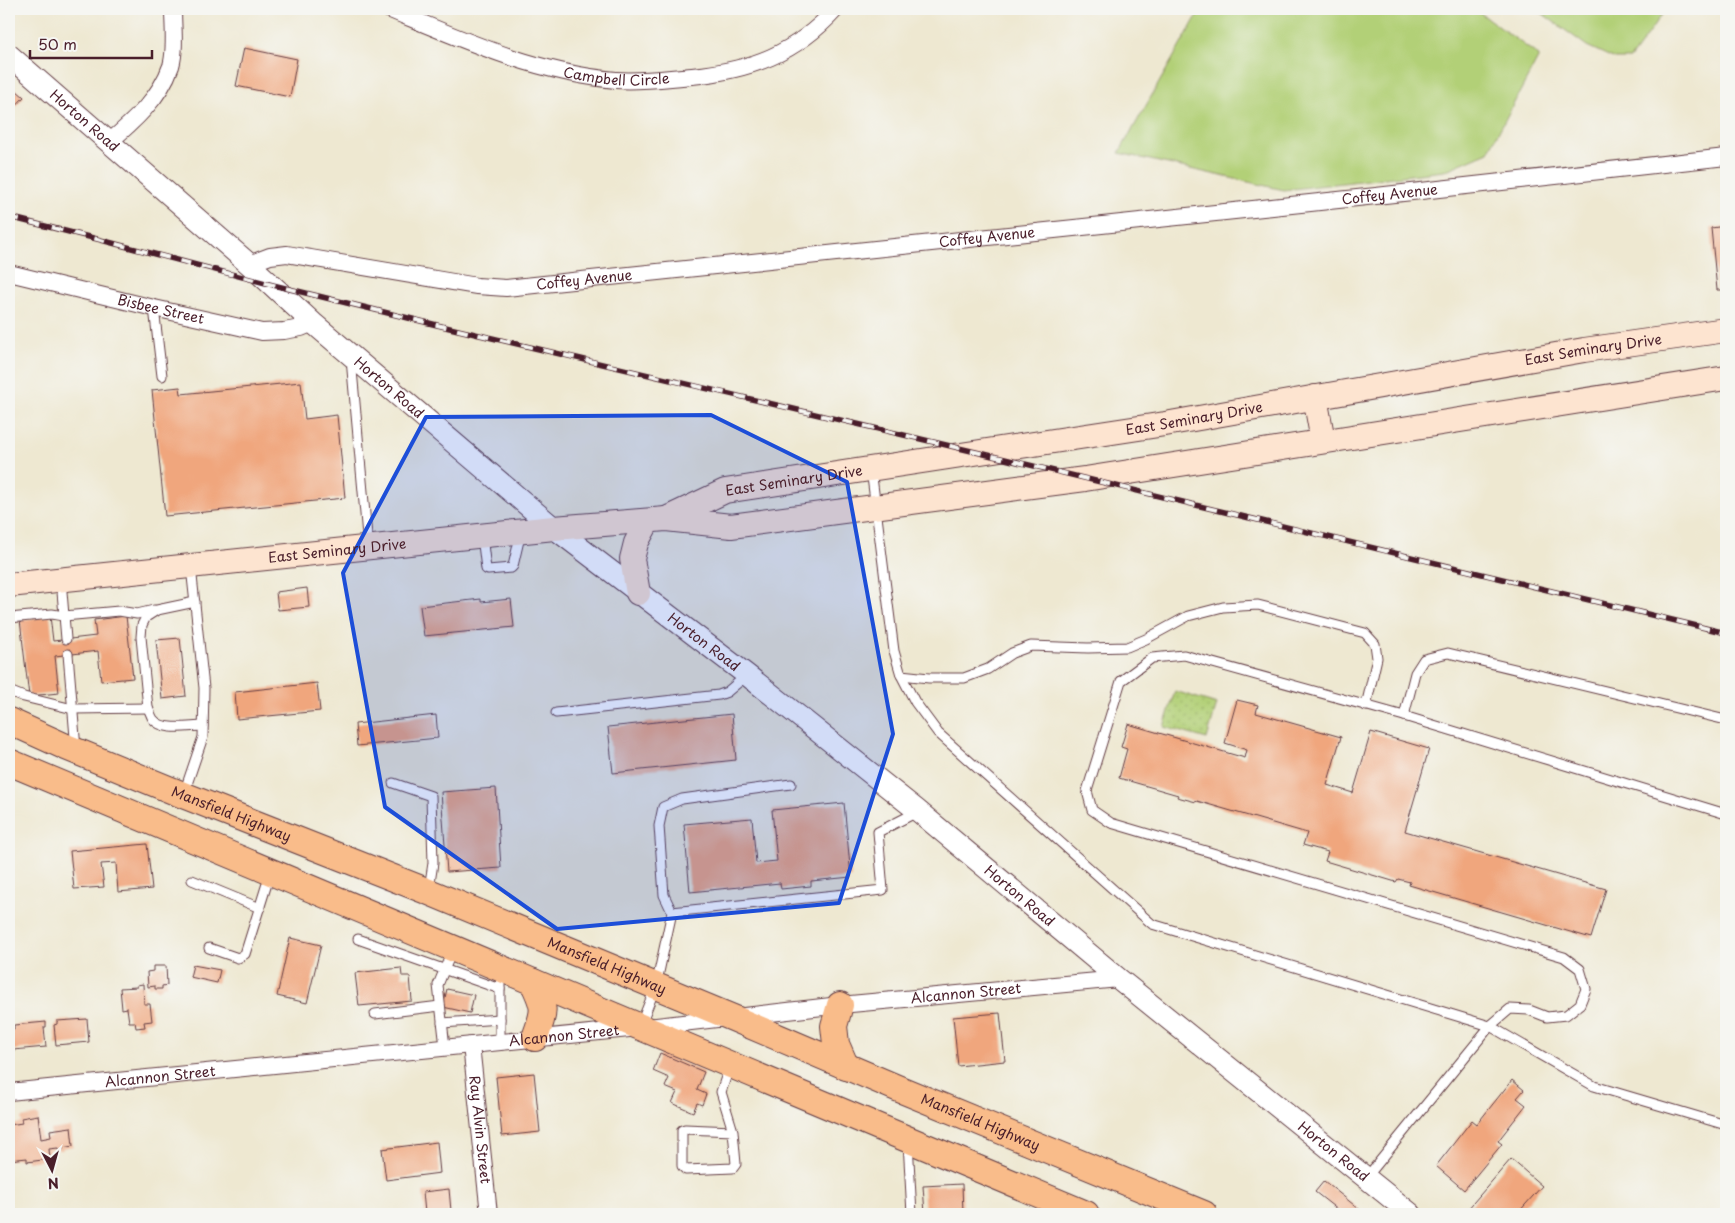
<svg xmlns="http://www.w3.org/2000/svg" width="1735" height="1223" font-family="'Playpen Sans',sans-serif">
<style>
.grass{fill:#b2d077;stroke:#7e7851}
.park{fill:url(#park-dots);stroke:#7e7851}
.building{fill:#f0a67d}
.lines{fill:none;stroke-linecap:round;stroke-linejoin:round}
.service-casing{stroke:#633d44;stroke-width:11}
.minor-casing{stroke:#633d44;stroke-width:18}
.tertiary-casing{stroke:#633d44;stroke-width:23}
.secondary-casing{stroke:#633d44;stroke-width:26}
.primary-casing{stroke:#633d44;stroke-width:28}
.service{stroke:#fff;stroke-width:9}
.minor{stroke:#fff;stroke-width:16}
.tertiary{stroke:#fff;stroke-width:21}
.secondary{stroke:#fde4d0;stroke-width:24}
.primary{stroke:#f9bc8a;stroke-width:26}
.rail-casing{stroke:#4a1f2b;stroke-width:5.5}
.rail{stroke:#f6f6f2;stroke-width:4;stroke-dasharray:11;stroke-linecap:butt}
.marked{fill:#1d4ed8;fill-opacity:0.2;stroke:#1d4ed8;stroke-width:4;stroke-linejoin:round}
.labels{text-anchor:middle;stroke-width:4;stroke-linejoin:round;paint-order:stroke}
.street-label{font-size:14px;fill:#4a1f2b;stroke:#f6f6f2}
</style>
<defs>
<pattern id="park-dots" width="8" height="8" patternUnits="userSpaceOnUse" patternTransform="scale(1.25)"><rect width="8" height="8" fill="#b2d077"/><path d="M2 2h.1M6 6h.1" fill="none" stroke="#9bb267" stroke-width="1.8" stroke-linecap="round"/></pattern>
</defs>
<rect width="100%" height="100%" fill="#f6f6f2"/>
<filter id="ink" filterUnits="userSpaceOnUse"><feTurbulence type="fractalNoise" baseFrequency=".02" numOctaves="2"/><feDisplacementMap in="SourceGraphic" scale="10" xChannelSelector="R" yChannelSelector="G"/><feConvolveMatrix kernelMatrix="1 2 1 2 8 2 1 2 1" color-interpolation-filters="sRGB"/></filter>
<filter id="wash" filterUnits="userSpaceOnUse"><feTurbulence type="fractalNoise" baseFrequency=".0096" numOctaves="4" result="noise"/><feDisplacementMap in="SourceGraphic" scale="20" xChannelSelector="R" yChannelSelector="G"/><feGaussianBlur stdDeviation="1.12" result="paint"/><feColorMatrix in="noise" values="0 0 0 0 0 0 0 0 0 0 0 0 0 0 0 0 0 1.4 0 .05"/><feComposite in="paint" operator="in"/></filter>
<g filter="url(#wash)">
<rect width="100%" height="100%" fill="#eee8d1"/>
<g class="grass">
<path d="M1201,9H1475L1539,56L1488,152L1444,171L1284,190L1119,153Z"/>
<path d="M1536,9H1666L1630,59H1615L1587,46Z"/>
</g>
<path class="park" d="M1175,691L1217,704L1207,739L1164,727Z"/>
<g id="blocks">
<g class="building">
<path d="M244,48L297,59L290,97L236,86Z"/>
<path d="M9,84L24,97L9,113Z"/>
<path d="M1726,226V290H1717L1711,228Z"/>
<path d="M301,382L305,419L337,415L345,498L165,516L152,390L180,387L181,394Z"/>
<path d="M307,588L309,607L278,610L276,592Z"/>
<path d="M481,599V602L511,599L514,627L424,636L420,606Z"/>
<path d="M50,616L53,641L96,636L94,620L126,616L133,678L101,681L98,651L55,656L59,693L29,696L20,620Z"/>
<path d="M180,638L186,696L162,699L156,640Z"/>
<path d="M317,683L320,711L237,719L235,692Z"/>
<path d="M1237,700L1258,705L1256,713L1341,737L1327,785L1353,793L1371,732L1429,749L1405,831L1606,889L1591,938L1409,885L1410,882L1398,879L1396,882L1325,861L1328,852L1303,845L1307,833L1197,801L1196,802L1177,797L1178,795L1119,778L1127,749L1121,747L1128,724L1245,758L1247,750L1225,743Z"/>
<path d="M732,714L736,760L613,773L608,727Z"/>
<path d="M436,715L438,738L357,746L355,724Z"/>
<path d="M496,788L501,868L447,872L441,792Z"/>
<path d="M844,803L851,877L811,881V886L781,889L780,883L690,892L684,824L752,818L756,863L777,861L772,810Z"/>
<path d="M147,844L152,889L118,892L116,863L101,864L104,887L74,889L70,851Z"/>
<path d="M290,938L321,945L307,1003L277,996Z"/>
<path d="M193,965L220,970L217,983L190,977Z"/>
<path d="M153,966H166L167,985L162,986V989H155V986L148,987L147,972L153,971Z"/>
<path d="M401,968L402,976H410L412,1001L359,1006L355,973Z"/>
<path d="M143,984L144,1004H150L152,1021L144,1022L145,1027L136,1028L135,1022H129L127,1008L122,1009L120,988L137,987V985Z"/>
<path d="M447,989L474,995L470,1013L443,1007Z"/>
<path d="M1000,1013L1005,1061L958,1066L953,1017Z"/>
<path d="M87,1019L89,1042L56,1045L54,1025L57,1024V1021Z"/>
<path d="M46,1022V1027H44L46,1047L13,1050L11,1030L14,1029V1025Z"/>
<path d="M660,1053L704,1072L697,1090L706,1094L702,1105L697,1103L693,1112L672,1103L677,1092L665,1087L669,1078L653,1071Z"/>
<path d="M534,1073L540,1132L502,1136L496,1077Z"/>
<path d="M1512,1080L1524,1090L1517,1098L1526,1105L1498,1141L1502,1144L1464,1190L1436,1166L1472,1120L1477,1124Z"/>
<path d="M38,1115L41,1139L51,1137L50,1130L71,1127L73,1146L62,1148L63,1150H58V1148L49,1149L50,1159L27,1162V1158L9,1160V1125L22,1123L21,1118Z"/>
<path d="M437,1142L440,1173L386,1180L382,1149Z"/>
<path d="M1511,1159L1542,1186L1517,1214H1472L1467,1210Z"/>
<path d="M1324,1181L1359,1209L1354,1214H1343L1315,1192Z"/>
<path d="M962,1184L963,1214H925L923,1186Z"/>
<path d="M449,1189L451,1211L448,1212V1214H420V1213H425L423,1192Z"/>
</g>
</g>
</g>
<g filter="url(#ink)">
<use href="#blocks" fill-opacity="0" stroke="#633d44" stroke-width="1"/>
<g class="lines">
<defs>
<g id="service">
<path d="M154,308L162,376"/>
<path d="M351,359L368,547"/>
<path d="M871,469L894,651L901,675L915,702L938,733L1152,924L1490,1026L1366,1178"/>
<path d="M482,536L486,569L488,570L511,568L513,566L521,532"/>
<path d="M61,580L66,639"/>
<path d="M195,602L157,610L146,617L142,625L141,637L148,708C150,712 151,716 153,719C163,732 189,726 203,726"/>
<path d="M9,618L52,614L64,616L119,611L137,614L154,610"/>
<path d="M68,654L76,749"/>
<path d="M901,675L929,678H964L988,669L1012,653L1031,646L1088,648L1127,647L1146,639L1188,616L1223,607L1258,605L1365,633L1375,644L1377,658L1366,706"/>
<path d="M9,691L24,697L73,709L148,708"/>
<path d="M556,713L719,695L727,692L747,675"/>
<path d="M1404,716L1415,673L1424,659L1448,653L1726,720"/>
<path d="M393,783L431,796L433,863L429,889"/>
<path d="M184,793L203,737L204,688L191,567"/>
<path d="M1726,814L1404,716L1184,655L1152,658L1121,681L1087,791L1092,810L1111,823L1564,957L1580,969L1586,989L1580,1004L1566,1015L1547,1017L1529,1010L1510,1009L1490,1026L1594,1086L1726,1125"/>
<path d="M192,880L260,908"/>
<path d="M672,912L664,895L659,826L663,807L682,799L791,784"/>
<path d="M358,939L500,989"/>
<path d="M209,948L238,958L245,954L270,874"/>
<path d="M375,1014L440,1006"/>
<path d="M442,1023L500,1019"/>
<path d="M640,1026L656,986L672,912L883,890L878,832L917,812"/>
<path d="M500,1042V984"/>
<path d="M445,1047L438,985L452,951"/>
<path d="M729,1068L721,1092L733,1131L736,1164L733,1168L686,1170L682,1166V1130L685,1129L733,1131"/>
<path d="M908,1142L912,1214"/>
</g>
<g id="minor">
<path id="s1" d="M388,9C461,39 535,73 616,80C641,82 667,78 692,76C751,70 795,54 836,9"/>
<path d="M108,143C133,122 160,98 171,66C176,49 173,27 173,9"/>
<path id="s2" d="M249,264L270,256L287,254L477,286L506,288L1376,196L1726,157"/>
<path id="s3" d="M9,273L154,308L262,332L284,331L301,328L313,323"/>
<path id="s4" d="M471,1045L489,1214"/>
<path id="s5" d="M9,1092L639,1028L840,1005L1119,979"/>
</g>
<g id="tertiary">
<path id="s6" d="M9,55L249,264L313,323L554,528L747,675L918,811L1119,979L1411,1214"/>
</g>
<g id="secondary">
<path d="M1315,397L1323,441"/>
<path id="s7" d="M666,519L725,491L1165,424L1584,350L1726,330"/>
<path id="s8" d="M9,585L554,528L666,519L731,526L1085,479L1726,378"/>
<path d="M638,593L632,559L636,543L648,521"/>
</g>
<g id="primary">
<path id="s9" d="M9,721L66,747L183,795L429,892L733,1018L897,1088L1204,1214"/>
<path d="M9,762L1086,1214"/>
<path d="M533,982C546,1009 545,1010 535,1038"/>
<path d="M840,1005L834,1026L836,1044L846,1067"/>
</g>
</defs>
<use href="#service" class="service-casing"/>
<use href="#minor" class="minor-casing"/>
<use href="#tertiary" class="tertiary-casing"/>
<use href="#secondary" class="secondary-casing"/>
<use href="#primary" class="primary-casing"/>
<use href="#service" class="service"/>
<use href="#minor" class="minor"/>
<use href="#tertiary" class="tertiary"/>
<use href="#secondary" class="secondary"/>
<use href="#primary" class="primary"/>
<defs>
<path id="rail" d="M9,217L97,239L273,285L437,325L980,453L1726,633"/>
</defs>
<use href="#rail" class="rail-casing"/>
<use href="#rail" class="rail"/>
</g>
</g>
<path class="marked" d="M711,415L847,482L893,734L839,903L557,929L385,807L343,573L426,417Z"/>
<g class="labels">
<g class="street-label">
<text dy="5" stroke="none"><textPath href="#s1" startOffset="240">Campbell Circle</textPath></text>
<text dy="5" stroke="none"><textPath href="#s6" startOffset="100">Horton Road</textPath></text>
<text dy="5" stroke="none"><textPath href="#s2" startOffset="1150">Coffey Avenue</textPath></text>
<text dy="5" stroke="none"><textPath href="#s2" startOffset="745">Coffey Avenue</textPath></text>
<text dy="5" stroke="none"><textPath href="#s2" startOffset="340">Coffey Avenue</textPath></text>
<text dy="5" stroke="none"><textPath href="#s3" startOffset="156">Bisbee Street</textPath></text>
<text dy="5" stroke="none"><textPath href="#s7" startOffset="945">East Seminary Drive</textPath></text>
<text dy="5" stroke="none"><textPath href="#s6" startOffset="505">Horton Road</textPath></text>
<text dy="5" stroke="none"><textPath href="#s7" startOffset="540">East Seminary Drive</textPath></text>
<text dy="5" stroke="none"><textPath href="#s7" startOffset="135">East Seminary Drive</textPath></text>
<text dy="5" stroke="none"><textPath href="#s8" startOffset="330">East Seminary Drive</textPath></text>
<text dy="5" stroke="none"><textPath href="#s6" startOffset="910">Horton Road</textPath></text>
<text dy="5" stroke="none"><textPath href="#s9" startOffset="241">Mansfield Highway</textPath></text>
<text dy="5" stroke="none"><textPath href="#s6" startOffset="1315">Horton Road</textPath></text>
<text dy="5" stroke="none"><textPath href="#s9" startOffset="646">Mansfield Highway</textPath></text>
<text dy="5" stroke="none"><textPath href="#s5" startOffset="962">Alcannon Street</textPath></text>
<text dy="5" stroke="none"><textPath href="#s5" startOffset="558">Alcannon Street</textPath></text>
<text dy="5" stroke="none"><textPath href="#s5" startOffset="152">Alcannon Street</textPath></text>
<text dy="5" stroke="none"><textPath href="#s9" startOffset="1051">Mansfield Highway</textPath></text>
<text dy="5" stroke="none"><textPath href="#s4" startOffset="85">Ray Alvin Street</textPath></text>
<text dy="5" stroke="none"><textPath href="#s6" startOffset="1720">Horton Road</textPath></text>
</g>
</g>
<rect width="1735" height="1223" fill="none" stroke="#f6f6f2" stroke-width="30"/>
<g transform="translate(52 1170) rotate(174)" stroke="#f6f6f2" stroke-width="4" paint-order="stroke">
<path d="M0-4L9 19L0 12L-9 19Z" fill="#4a1f2b"/>
<text y="-8" font-size="14" font-weight="bold" text-anchor="middle" fill="#4a1f2b">N</text>
</g>
<path d="M30 50v8h122v-8" fill="none" stroke="#4a1f2b" stroke-width="2.5"/>
<text x="38" y="50" font-size="15" fill="#4a1f2b" stroke="#f6f6f2" stroke-width="4" paint-order="stroke">50 m</text>
</svg>
